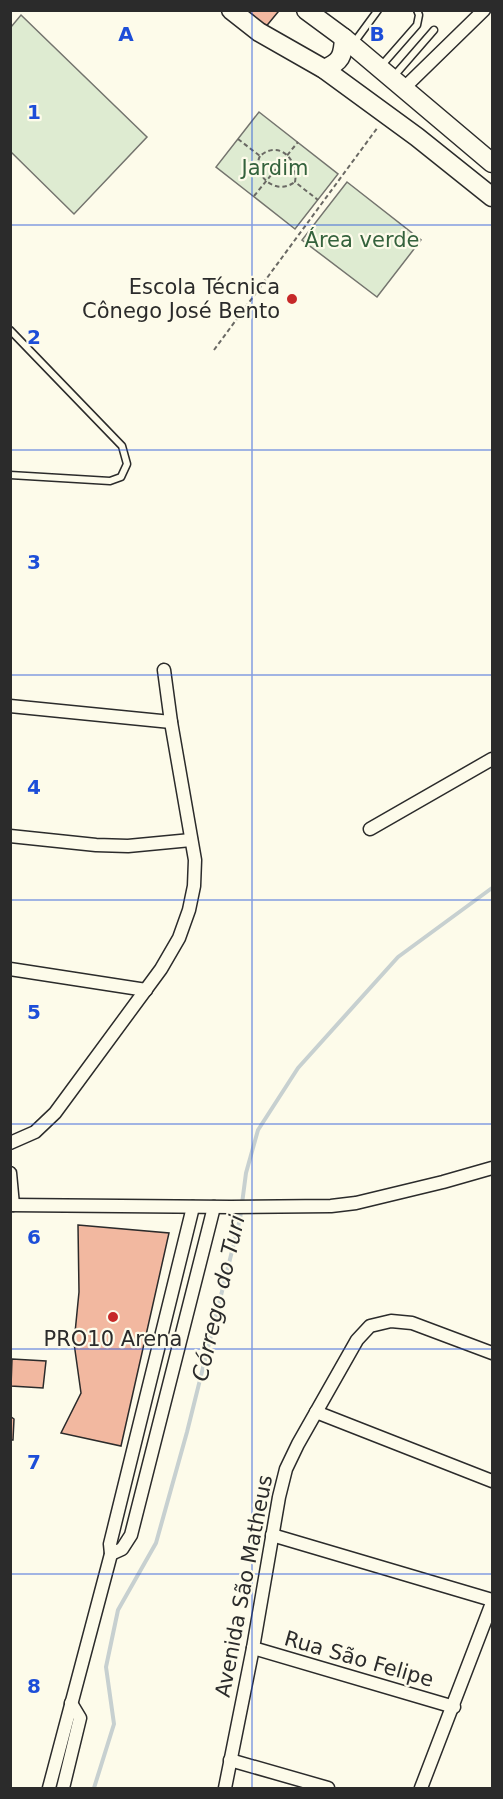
<svg xmlns="http://www.w3.org/2000/svg" width="503" height="1799" font-family="'DejaVu Sans',sans-serif">
<style>
.green{fill:#deebd1;stroke:#74746e;stroke-width:1.5}
.lines{fill:none;stroke-linecap:round;stroke-linejoin:round}
.stream{stroke:#c7d0d0;stroke-width:4}
.building{fill:#f2b8a0;stroke:#2b2b2b;stroke-width:1.5}
.lane-casing{stroke:#2b2b2b;stroke-width:9}
.street-casing{stroke:#2b2b2b;stroke-width:15}
.primary-casing{stroke:#2b2b2b;stroke-width:21}
.path{stroke:#6a6964;stroke-width:2;stroke-dasharray:4.5 3;stroke-linecap:butt}
.lane{stroke:#fdfbea;stroke-width:6}
.street{stroke:#fdfbea;stroke-width:12}
.primary{stroke:#fdfbea;stroke-width:18}
.grid{fill:none;stroke:#1d4ed8;stroke-width:1.5;stroke-opacity:0.55}
.poi-dot{fill:#c62828;stroke:#fdfbea;stroke-width:2}
.labels{text-anchor:middle;stroke-width:4.5;stroke-linejoin:round;paint-order:stroke}
.park-label{font-size:21px;fill:#34623c;stroke:#fdfbea}
.poi-label{font-size:21px;fill:#2b2b2b;stroke:#fdfbea;text-anchor:end}
.street-label{font-size:21px;fill:#2b2b2b;stroke:#fdfbea}
.water-label{font-size:22px;font-style:italic;fill:#2b2b2b;stroke:#fdfbea}
.grid-label{font-size:20px;text-anchor:middle;font-weight:bold;fill:#1d4ed8;stroke:#fdfbea;stroke-width:4.5;stroke-linejoin:round;paint-order:stroke}
</style>
<rect width="100%" height="100%" fill="#fdfbea"/>
<g class="green">
<path d="M21,15L147,137L74,214L11,152V27Z"/>
<path d="M259,112L338,174L295,229L216,167Z"/>
<path d="M347,182L421,240L377,297L302,240Z"/>
</g>
<g class="lines">
<path class="stream" d="M94,1788L114,1724L106,1667L118,1610L156,1543L187,1432L240,1219L246,1173L258,1130L298,1068L398,957L492,888"/>
</g>
<g class="building">
<path d="M239,10H276L278,12L264,29Z"/>
<path d="M78,1225L169,1233L121,1446L61,1433L81,1393L74,1343L79,1292Z"/>
<path d="M12,1359L46,1361L43,1388L11,1386Z"/>
<path d="M10,1416L14,1419L13,1440H10Z"/>
</g>
<g class="lines">
<defs>
<g id="lane">
<path d="M353,44L378,10"/>
<path d="M382,65L417,25L419,15L417,10"/>
<path d="M394,76L434,30"/>
<path d="M10,330L122,446L127,464L121,477L110,481L10,475"/>
</g>
<g id="street">
<path d="M403,89L484,10"/>
<path d="M10,706L171,722"/>
<path d="M370,829L492,759"/>
<path d="M10,836L96,845L128,846L191,840"/>
<path d="M10,969L146,990"/>
<path d="M10,1143L35,1132L55,1113L161,969L179,938L189,910L194,886L195,860L171,722L164,670"/>
<path d="M10,1173L13,1205"/>
<path d="M10,1205L231,1207L331,1206L356,1203L443,1182L492,1168"/>
<path d="M316,1412L492,1481"/>
<path d="M272,1535L492,1600"/>
<path d="M111,1554L122,1549L131,1535L214,1207"/>
<path d="M253,1648L454,1707"/>
<path d="M230,1760L328,1788"/>
<path d="M49,1788L111,1554L110,1544L193,1207"/>
<path d="M63,1788L80,1718L71,1703"/>
<path d="M225,1788L253,1648L279,1497L286,1469L298,1444L357,1340L370,1326L391,1321L412,1323L492,1353"/>
<path d="M421,1788L492,1603"/>
</g>
<g id="primary">
<path d="M231,10L259,32L324,69L417,137L492,197"/>
<path d="M306,10L344,38L492,163"/>
<path d="M324,69C341,62 343,56 344,38"/>
</g>
</defs>
<use href="#lane" class="lane-casing"/>
<use href="#street" class="street-casing"/>
<use href="#primary" class="primary-casing"/>
<g class="path">
<path d="M238,139L260,156C280,139 299,161 295,182L318,200"/>
<path d="M260,156C254,167 263,183 276,186C283,188 289,186 295,182"/>
<path d="M254,196L298,142"/>
<path d="M214,350L378,127"/>
</g>
<use href="#lane" class="lane"/>
<use href="#street" class="street"/>
<use href="#primary" class="primary"/>
</g>
<path class="grid" d="M252,10V1788M10,225H492M10,450H492M10,675H492M10,900H492M10,1124H492M10,1349H492M10,1574H492"/>
<g class="poi-dot">
<circle cx="292" cy="299" r="6"/>
<circle cx="113" cy="1317" r="6"/>
</g>
<g class="labels">
<g class="park-label">
<text x="275" y="175">Jardim</text>
<text x="362" y="247">Área verde</text>
</g>
<g class="poi-label">
<text x="280" y="294">Escola Técnica<tspan x="280" dy="24">Cônego José Bento</tspan></text>
<text x="113" y="1346" text-anchor="middle">PRO10 Arena</text>
</g>
<g class="street-label">
<text transform="translate(244 1586) rotate(-79)" y="7">Avenida São Matheus</text>
<text transform="translate(359 1659) rotate(16)" y="7">Rua São Felipe</text>
</g>
<g class="water-label">
<text transform="translate(218 1298) rotate(-77)" y="8">Córrego do Turi</text>
</g>
</g>
<g class="grid-label">
<text x="126" y="41">A</text>
<text x="377" y="41">B</text>
<text x="34" y="119">1</text>
<text x="34" y="344">2</text>
<text x="34" y="569">3</text>
<text x="34" y="794">4</text>
<text x="34" y="1019">5</text>
<text x="34" y="1244">6</text>
<text x="34" y="1469">7</text>
<text x="34" y="1693">8</text>
</g>
<rect width="503" height="1799" fill="none" stroke="#2b2b2b" stroke-width="24"/>
</svg>
